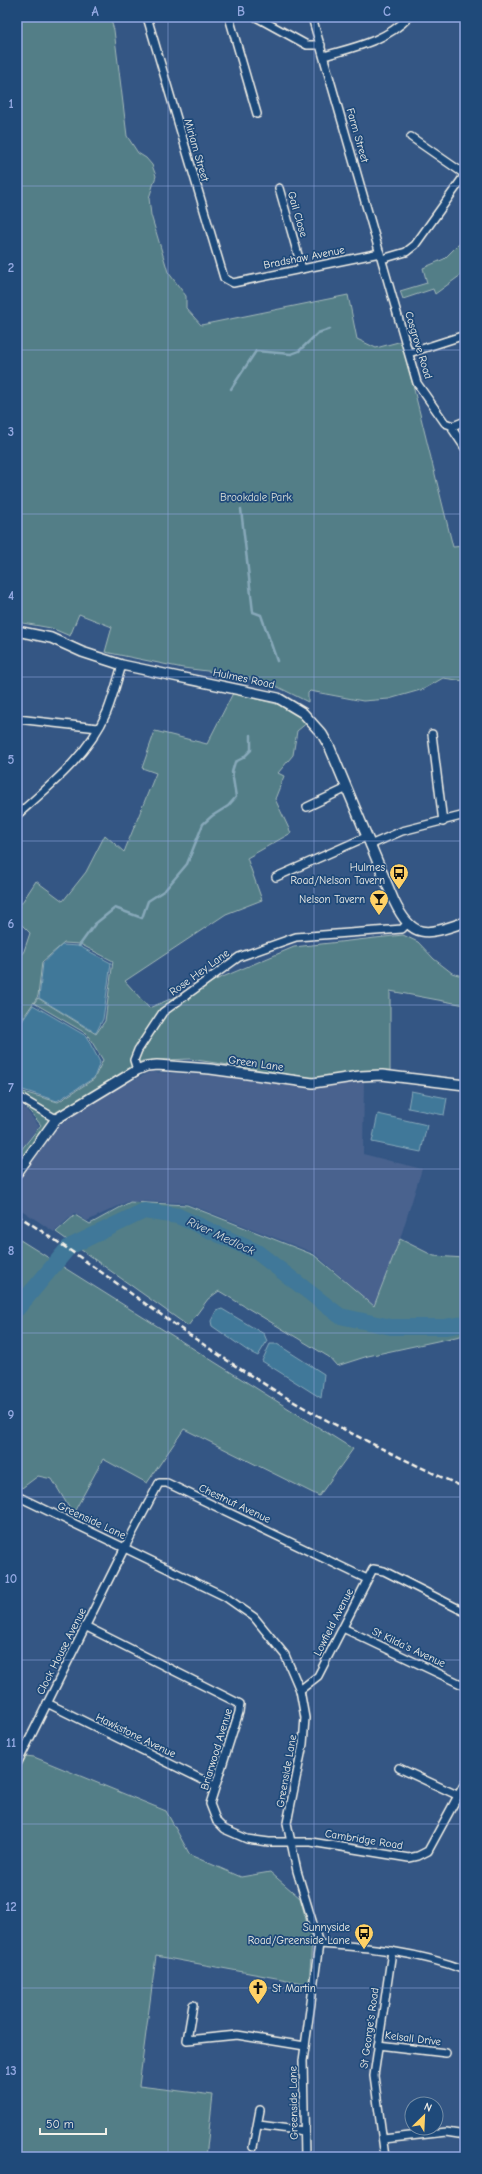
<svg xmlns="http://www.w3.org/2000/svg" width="482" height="2174" font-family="'Comic Neue',sans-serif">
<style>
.built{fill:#48628e}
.green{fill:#527e87;stroke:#a3b8b8}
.water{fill:#3f7899;stroke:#87a8b9}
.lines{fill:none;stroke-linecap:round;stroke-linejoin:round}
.stream{stroke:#87a8b9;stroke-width:2.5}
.river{stroke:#3f7899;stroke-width:16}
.minor-casing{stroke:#f4f1e8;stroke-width:10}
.tertiary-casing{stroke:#f4f1e8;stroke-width:12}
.minor{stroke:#1f4a7a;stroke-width:7}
.tertiary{stroke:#1f4a7a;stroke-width:9}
.rail{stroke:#f4f1e8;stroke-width:2.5;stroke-dasharray:6 3;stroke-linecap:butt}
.grid{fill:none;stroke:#93a8e1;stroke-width:1;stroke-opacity:0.55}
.labels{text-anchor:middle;stroke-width:3.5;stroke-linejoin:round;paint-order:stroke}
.street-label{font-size:11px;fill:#f4f1e8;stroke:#1f4a7a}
.park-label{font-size:11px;fill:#dce0d9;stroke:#1f4a7a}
.poi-label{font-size:11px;fill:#f4f1e8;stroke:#1f4a7a;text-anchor:end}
.water-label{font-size:12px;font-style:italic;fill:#d9dfdc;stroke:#1f4a7a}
.neatline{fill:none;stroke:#93a8e1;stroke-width:1.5}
.grid-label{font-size:13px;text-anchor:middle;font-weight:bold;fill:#93a8e1}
</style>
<rect width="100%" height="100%" fill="#345684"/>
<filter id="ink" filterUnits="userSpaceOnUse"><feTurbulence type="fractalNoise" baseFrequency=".025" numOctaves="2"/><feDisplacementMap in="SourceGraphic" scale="8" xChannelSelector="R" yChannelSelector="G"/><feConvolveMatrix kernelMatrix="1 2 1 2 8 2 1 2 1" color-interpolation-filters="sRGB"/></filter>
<g filter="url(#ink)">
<g class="built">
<path d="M150,1072L230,1076L301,1087L337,1085L364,1081L363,1154L422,1169L400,1239L374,1306L314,1253L186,1203L129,1201L87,1221L75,1213L54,1232L17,1207V1181L57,1127L101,1096Z"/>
<path d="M17,1102L21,1103L39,1126L17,1154Z"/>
</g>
<g class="green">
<path d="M17,17H110L114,30L127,136L138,153L146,158L152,165L156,176L149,198L151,215L168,272L186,296V308L201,325L348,295L357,339L376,348L402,341L453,547L465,546V681L443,678L424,689L389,699L363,701L310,691L308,693V702L276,686L231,674L183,668L105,652L112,627L79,614L70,636L51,628L17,622Z"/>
<path d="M465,238V272L435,294L433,289L403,299L400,291L427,283L423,268L444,259Z"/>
<path d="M233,693L284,706L308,722L297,731L293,755L278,773L284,776L275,799L291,833L247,858L262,900L226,914L125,981L149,1008L294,947L403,935L418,942L434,959L452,973L465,977V1005L390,991V1071H367L313,1078L190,1059L142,1061L66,1111L17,1166V1155L41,1125L22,1102L23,1092L58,1102L94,1079L103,1060L87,1034L34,1003L38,998L96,1034L105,1021L113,961L80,944L64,943L42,962L38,996L17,1027V961L24,951L30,933L17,920V910L36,881L63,901L86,872L105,835L124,852L156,773L142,768L155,731L207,744Z"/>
<path d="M130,1202L187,1205L314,1255L374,1306L400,1239L434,1256L465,1258V1335L368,1356L337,1366L329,1357L219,1291L208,1299L188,1326L56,1232L75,1215L90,1224Z"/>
<path d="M17,1238L353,1449L319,1496L184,1429L147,1483L103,1459L73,1514L52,1479L38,1476L22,1488L17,1485Z"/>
<path d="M17,1755L34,1757L166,1811L190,1855L241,1877L270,1872L300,1898L312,1941L309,1984L156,1956L139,2086L213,2095L206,2157H17Z"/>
</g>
<g class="water">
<path d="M62,945L79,946L111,963L103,1019L96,1033L39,998L43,963Z"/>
<path d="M33,1005L86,1036L100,1062L94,1078L57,1101L17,1088V1029Z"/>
<path d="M411,1091L447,1098L444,1115L408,1108Z"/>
<path d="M378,1114L427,1125L421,1152L372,1142Z"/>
<path d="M222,1309L264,1334L267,1341L258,1356L248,1351L212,1326L211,1321L216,1311Z"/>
<path d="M270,1344H277L324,1374L321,1398L262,1361Z"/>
</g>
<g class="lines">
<g class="stream">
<path d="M231,389L256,351L291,354L299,351L318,333L330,329"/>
<path d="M241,509L253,612L261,615L277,661"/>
<path d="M79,946L95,924L115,908L142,918L148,901L165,890L187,864L203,824L212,816L228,806L236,797L232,772L235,762L243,758L251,750V735"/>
</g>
<path class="river" d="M17,1309L69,1247L144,1211L178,1216L257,1252L340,1316L391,1327H445L465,1324"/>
<defs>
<g id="minor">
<path d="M147,17L224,278L233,283L380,253"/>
<path d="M229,17L257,114"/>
<path d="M256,17L307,45H321"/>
<path d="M312,17L417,383L445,423L453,426L465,421"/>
<path d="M324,56C355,47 386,41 409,17"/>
<path d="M411,137L463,173"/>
<path d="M279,188L302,269"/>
<path d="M382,259L406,252L415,245L462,179L465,170"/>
<path d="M409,353L465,335"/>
<path d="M453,426V430L465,448"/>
<path d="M17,719L98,728"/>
<path d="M432,734L443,822"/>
<path d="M307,807L347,788"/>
<path d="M17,815C51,785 89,754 107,712C113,697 117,681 122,665"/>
<path d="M370,845L402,831L465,815"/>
<path d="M276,877L366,837"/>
<path d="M137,1070L134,1060L138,1050L163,1012L239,957L296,937L402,929L407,924"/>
<path d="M17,1096L56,1119"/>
<path d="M17,1496L224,1596L254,1617L285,1655L300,1690L305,1718L303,1744L287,1823L297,1871L319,1944L303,2061L305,2157"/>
<path d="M85,1626L240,1704L239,1712L210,1804L217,1822L224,1829L247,1839L269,1842H311L409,1858L418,1856L428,1851L465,1783"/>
<path d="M343,1628L465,1686"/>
<path d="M300,1690L318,1676L373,1569L384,1571L465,1612"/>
<path d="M47,1703L215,1786"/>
<path d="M17,1764L125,1547L159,1483H167L367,1579"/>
<path d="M399,1768L457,1795"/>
<path d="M319,1944C369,1947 418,1952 465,1970"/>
<path d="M193,2005L187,2040L237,2035L305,2046"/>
<path d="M378,2045L446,2053"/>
<path d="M259,2125L304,2131"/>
<path d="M383,2139L446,2132L465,2135"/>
<path d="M253,2147L260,2110"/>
<path d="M385,2157L374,2076L392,1951"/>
</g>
<g id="tertiary">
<path d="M17,631L51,638L82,652L122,665L278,698L303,713L322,734L330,748L394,901C413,941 427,935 465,922"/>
<path d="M17,1173L56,1119L137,1070L147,1066L157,1065L210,1069L313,1083L360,1076L382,1075L465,1085"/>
</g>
</defs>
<use href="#minor" class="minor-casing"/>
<use href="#tertiary" class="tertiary-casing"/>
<use href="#minor" class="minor"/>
<use href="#tertiary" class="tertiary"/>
<path class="rail" d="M17,1215C100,1268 177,1330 261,1382C326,1423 396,1456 465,1488"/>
</g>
</g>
<path class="grid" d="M168,17V2157M314,17V2157M17,186H465M17,350H465M17,514H465M17,677H465M17,841H465M17,1005H465M17,1169H465M17,1333H465M17,1497H465M17,1660H465M17,1824H465M17,1988H465"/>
<defs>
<symbol id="bus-pin" viewBox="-11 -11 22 30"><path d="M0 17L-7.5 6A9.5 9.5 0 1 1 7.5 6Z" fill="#ffd166" stroke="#1f4a7a"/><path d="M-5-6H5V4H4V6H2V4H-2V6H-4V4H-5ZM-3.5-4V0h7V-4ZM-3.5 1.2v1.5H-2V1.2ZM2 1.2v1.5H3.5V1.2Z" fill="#111"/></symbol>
<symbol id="bar-pin" viewBox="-11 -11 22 30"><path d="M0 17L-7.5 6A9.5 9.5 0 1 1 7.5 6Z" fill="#ffd166" stroke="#1f4a7a"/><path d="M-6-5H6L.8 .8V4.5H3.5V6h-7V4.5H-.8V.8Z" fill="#111"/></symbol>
<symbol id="church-pin" viewBox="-11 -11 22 30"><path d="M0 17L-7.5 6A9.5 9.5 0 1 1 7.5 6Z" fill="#ffd166" stroke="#1f4a7a"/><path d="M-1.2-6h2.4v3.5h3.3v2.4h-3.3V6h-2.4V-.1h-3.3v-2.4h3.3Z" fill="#111"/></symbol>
</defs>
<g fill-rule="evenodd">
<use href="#bus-pin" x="388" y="862" width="22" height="30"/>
<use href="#bar-pin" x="368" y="888" width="22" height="30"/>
<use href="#bus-pin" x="353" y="1922" width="22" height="30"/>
<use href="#church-pin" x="247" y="1977" width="22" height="30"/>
</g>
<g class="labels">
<g class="street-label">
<text transform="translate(358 135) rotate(74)" y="4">Farm Street</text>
<text transform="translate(197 150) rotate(74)" y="4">Miriam Street</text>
<text transform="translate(298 214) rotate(74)" y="4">Gail Close</text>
<text transform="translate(304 257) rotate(-11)" y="4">Bradshaw Avenue</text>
<text transform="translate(419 345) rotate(73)" y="4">Cosgrove Road</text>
<text transform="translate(244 678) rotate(12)" y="4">Hulmes Road</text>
<text transform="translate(199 972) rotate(-36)" y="4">Rose Hey Lane</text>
<text transform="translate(256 1063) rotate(8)" y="4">Green Lane</text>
<text transform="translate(235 1503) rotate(25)" y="4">Chestnut Avenue</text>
<text transform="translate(92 1520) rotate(25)" y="4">Greenside Lane</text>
<text transform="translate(333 1622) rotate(-63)" y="4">Lowfield Avenue</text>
<text transform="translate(409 1647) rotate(25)" y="4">St Kilda's Avenue</text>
<text transform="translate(61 1651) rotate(-63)" y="4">Clock House Avenue</text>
<text transform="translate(136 1735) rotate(26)" y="4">Hawkstone Avenue</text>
<text transform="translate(216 1749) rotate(-73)" y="4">Briarwood Avenue</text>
<text transform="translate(286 1771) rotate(-80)" y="4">Greenside Lane</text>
<text transform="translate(364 1839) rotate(9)" y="4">Cambridge Road</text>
<text transform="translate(369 2028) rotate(-82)" y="4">St George's Road</text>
<text transform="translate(413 2038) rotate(7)" y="4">Kelsall Drive</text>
<text transform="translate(293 2103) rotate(-91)" y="4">Greenside Lane</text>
</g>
<g class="park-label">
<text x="256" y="501">Brookdale Park</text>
</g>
<g class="poi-label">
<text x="385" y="871">Hulmes<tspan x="385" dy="13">Road/Nelson Tavern</tspan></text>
<text x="365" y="903">Nelson Tavern</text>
<text x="350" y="1931">Sunnyside<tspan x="350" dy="13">Road/Greenside Lane</tspan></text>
<text x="272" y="1992" text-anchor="start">St Martin</text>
</g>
<g class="water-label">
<text transform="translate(221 1236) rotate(25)" y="4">River Medlock</text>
</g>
</g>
<rect width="482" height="2174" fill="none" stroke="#1f4a7a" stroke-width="44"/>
<g transform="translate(424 2116) rotate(24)"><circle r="19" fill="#1f4a7a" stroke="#748da6"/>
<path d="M0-3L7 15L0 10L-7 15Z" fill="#ffd166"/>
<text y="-6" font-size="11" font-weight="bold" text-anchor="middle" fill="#f4f1e8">N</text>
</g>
<path d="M40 2128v6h66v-6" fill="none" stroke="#f4f1e8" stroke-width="2"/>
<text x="46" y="2128" font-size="12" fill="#f4f1e8" stroke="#1f4a7a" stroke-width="3" paint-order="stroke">50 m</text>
<rect x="22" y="22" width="438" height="2130" class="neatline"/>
<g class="grid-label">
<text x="95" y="16">A</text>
<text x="241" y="16">B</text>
<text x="387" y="16">C</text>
<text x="11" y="108">1</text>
<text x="11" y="272">2</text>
<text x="11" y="436">3</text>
<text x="11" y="600">4</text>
<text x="11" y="764">5</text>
<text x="11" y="928">6</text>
<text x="11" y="1092">7</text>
<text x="11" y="1255">8</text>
<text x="11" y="1419">9</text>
<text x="11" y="1583">10</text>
<text x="11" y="1747">11</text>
<text x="11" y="1911">12</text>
<text x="11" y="2075">13</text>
</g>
</svg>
